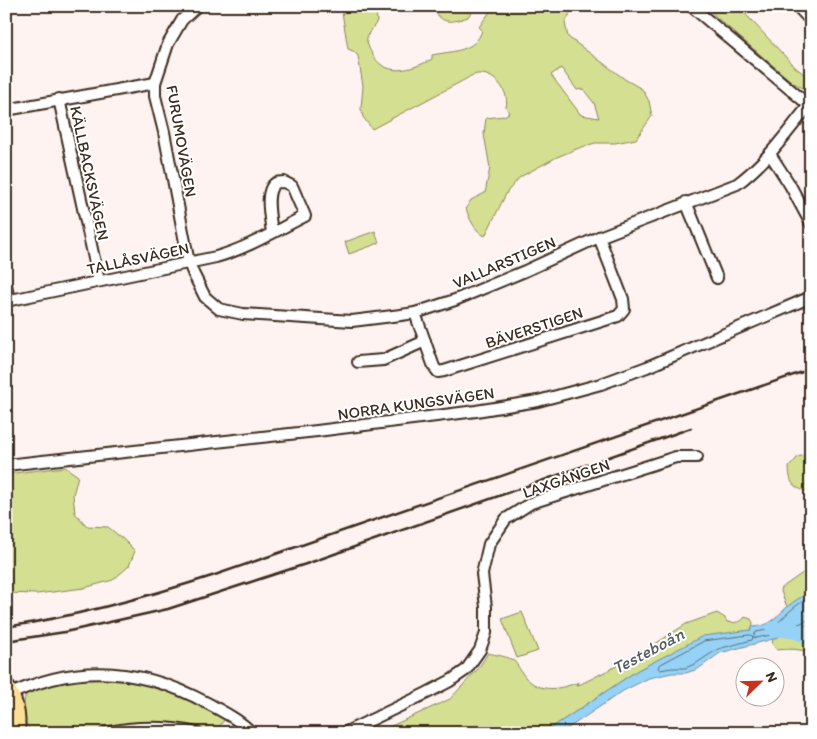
<svg xmlns="http://www.w3.org/2000/svg" width="817" height="739" font-family="Itim,sans-serif">
<style>
.green{fill:#d4df92;stroke:#888458;fill-rule:evenodd}
.water{fill:#95d2f6;stroke:#718fa0}
.lines{fill:none;stroke-linecap:round;stroke-linejoin:round}
.shore{stroke:#5f6d74;stroke-width:1}
.river{stroke:#95d2f6;stroke-width:15}
.minor-casing{stroke:#3b2a1e;stroke-width:14}
.major-casing{stroke:#3b2a1e;stroke-width:16}
.minor{stroke:#fff;stroke-width:10}
.major{stroke:#fbdf96;stroke-width:12}
.rail{stroke:#3b2a1e;stroke-width:2.5}
.labels{text-anchor:middle;stroke-width:4;stroke-linejoin:round;paint-order:stroke}
.street-label{font-size:16px;fill:#3b2a1e;stroke:#fff}
.water-label{font-size:18px;font-style:italic;fill:#565c5f;stroke:#fff}
</style>
<rect width="100%" height="100%" fill="#fff3f1"/>
<filter id="ink" filterUnits="userSpaceOnUse"><feTurbulence type="fractalNoise" baseFrequency=".02" numOctaves="2"/><feDisplacementMap in="SourceGraphic" scale="10" xChannelSelector="R" yChannelSelector="G"/><feConvolveMatrix kernelMatrix="1 2 1 2 8 2 1 2 1" color-interpolation-filters="sRGB"/></filter>
<g filter="url(#ink)">
<g class="green">
<path d="M341,6H376L377,21C375,26 369,31 367,37C366,42 369,48 371,52C384,78 410,71 432,59V55C452,51 476,52 482,30L479,27L494,6H537L542,8L543,6H574L565,23L568,37L626,80L642,89L649,101L652,116L636,139L615,143H595L579,148L557,157L520,177L507,192L485,236C475,231 469,219 466,208L471,200L485,193L490,168L484,134L486,118L504,116L509,113L506,107C511,88 486,63 466,79L372,129L363,117L361,109L363,86L358,56L353,51L348,49ZM561,68L577,90L583,89L594,103L599,118L581,115L551,75Z"/>
<path d="M431,6H475L468,17C448,24 442,24 431,6Z"/>
<path d="M708,6H738L795,67L804,74H811V86L803,88L792,82L715,16Z"/>
<path d="M375,231L379,243L349,254L345,242Z"/>
<path d="M811,453V493C793,487 790,486 789,467L798,457Z"/>
<path d="M65,467L78,476L73,495L75,513L87,526L108,527L123,539L135,551L129,566L113,580L84,588L37,594L6,593V474Z"/>
<path d="M811,567V590L787,607L780,589Z"/>
<path d="M522,612L538,651L517,658L502,619Z"/>
<path d="M717,613L725,618L727,622C734,623 741,623 745,617L751,619L753,623L752,630L703,637L638,670L551,728L547,733H376L450,699L478,669L488,653C496,655 507,656 514,661C518,665 521,672 525,677C541,694 560,689 579,682L576,685L581,684L638,655L686,624Z"/>
<path d="M811,623V654C802,648 787,649 777,650L772,644L773,639Z"/>
<path d="M113,676C153,686 190,697 225,719L216,731L160,722H140L82,733H33C21,723 22,704 27,691L73,677Z"/>
</g>
<path class="water" d="M811,590L810,624L773,639L720,653L698,669L686,673H672L649,678L623,691L561,733H547L551,728L638,670L703,636L751,630L752,627C771,626 774,619 787,607C794,601 803,596 811,590Z"/>
<g class="lines">
<g class="shore">
<path d="M811,596C804,601 796,605 790,611C778,622 774,630 756,632L753,637L756,638L771,635L811,619"/>
<path d="M751,635L753,637L752,640L718,649L695,664L685,668H672L660,670L658,668L659,665L704,641Z"/>
</g>
<path class="river" d="M773,629C786,629 800,630 811,639"/>
<defs>
<g id="minor">
<path d="M197,6L182,20L168,44L155,83V96L164,132L189,263L193,273L205,297L219,309L243,314L352,321L401,315L415,313L455,300L525,271L599,237L737,184C769,160 786,133 811,103"/>
<path d="M691,6L811,107"/>
<path d="M797,6L811,21"/>
<path d="M59,99L99,281"/>
<path d="M6,110L155,83"/>
<path d="M770,154L790,185L811,224"/>
<path d="M686,202L717,278"/>
<path d="M6,285L9,300"/>
<path d="M6,301L216,257C248,248 275,231 305,216L292,186L284,182C281,182 278,182 276,183C263,190 271,221 272,233"/>
<path d="M415,313L434,367L438,372L444,371L618,316L624,309L623,299L599,237"/>
<path d="M358,362L383,360L425,341"/>
<path d="M6,465L317,431L476,411L538,401L601,384L647,367L811,297"/>
<path d="M7,696C75,662 141,667 207,703C223,712 240,720 252,733"/>
<path d="M105,733C136,726 166,726 197,733"/>
<path d="M344,733L427,693L450,681L466,670L480,650L486,633V607L482,574L489,544L506,519L531,503L676,457H697"/>
</g>
<g id="major">
<path d="M6,684C17,699 20,715 18,733"/>
<path d="M6,709L9,724L7,733"/>
</g>
</defs>
<use href="#minor" class="minor-casing"/>
<use href="#major" class="major-casing"/>
<use href="#minor" class="minor"/>
<use href="#major" class="major"/>
<g class="rail">
<path d="M6,627C78,616 147,597 215,575L811,369"/>
<path d="M6,641L65,632L168,609L309,563L691,428"/>
</g>
</g>
</g>
<g class="labels">
<g class="street-label">
<text transform="translate(182 141) rotate(80)" y="6">FURUMOVÄGEN</text>
<text transform="translate(90 173) rotate(78)" y="6">KÄLLBACKSVÄGEN</text>
<text transform="translate(138 258) rotate(-12)" y="6">TALLÅSVÄGEN</text>
<text transform="translate(504 262) rotate(-23)" y="6">VALLARSTIGEN</text>
<text transform="translate(534 327) rotate(-18)" y="6">BÄVERSTIGEN</text>
<text transform="translate(416 403) rotate(-8)" y="6">NORRA KUNGSVÄGEN</text>
<text transform="translate(566 478) rotate(-19)" y="6">LAXGÅNGEN</text>
</g>
<g class="water-label">
<text transform="translate(648 651) rotate(-28)" y="6">Testeboån</text>
</g>
</g>
<rect width="817" height="739" fill="none" stroke="#fff" stroke-width="25"/>
<rect x="12" y="12" width="792" height="714" fill="none" stroke="#3b2a1e" stroke-width="2" filter="url(#ink)"/>
<g transform="translate(760 682) rotate(67)"><circle r="24" fill="#ffffff" stroke="#b1aaa5"/>
<path d="M0-4L9 19L0 12L-9 19Z" fill="#c8321e"/>
<text y="-8" font-size="14" font-weight="bold" text-anchor="middle" fill="#3b2a1e">N</text>
</g>
</svg>
